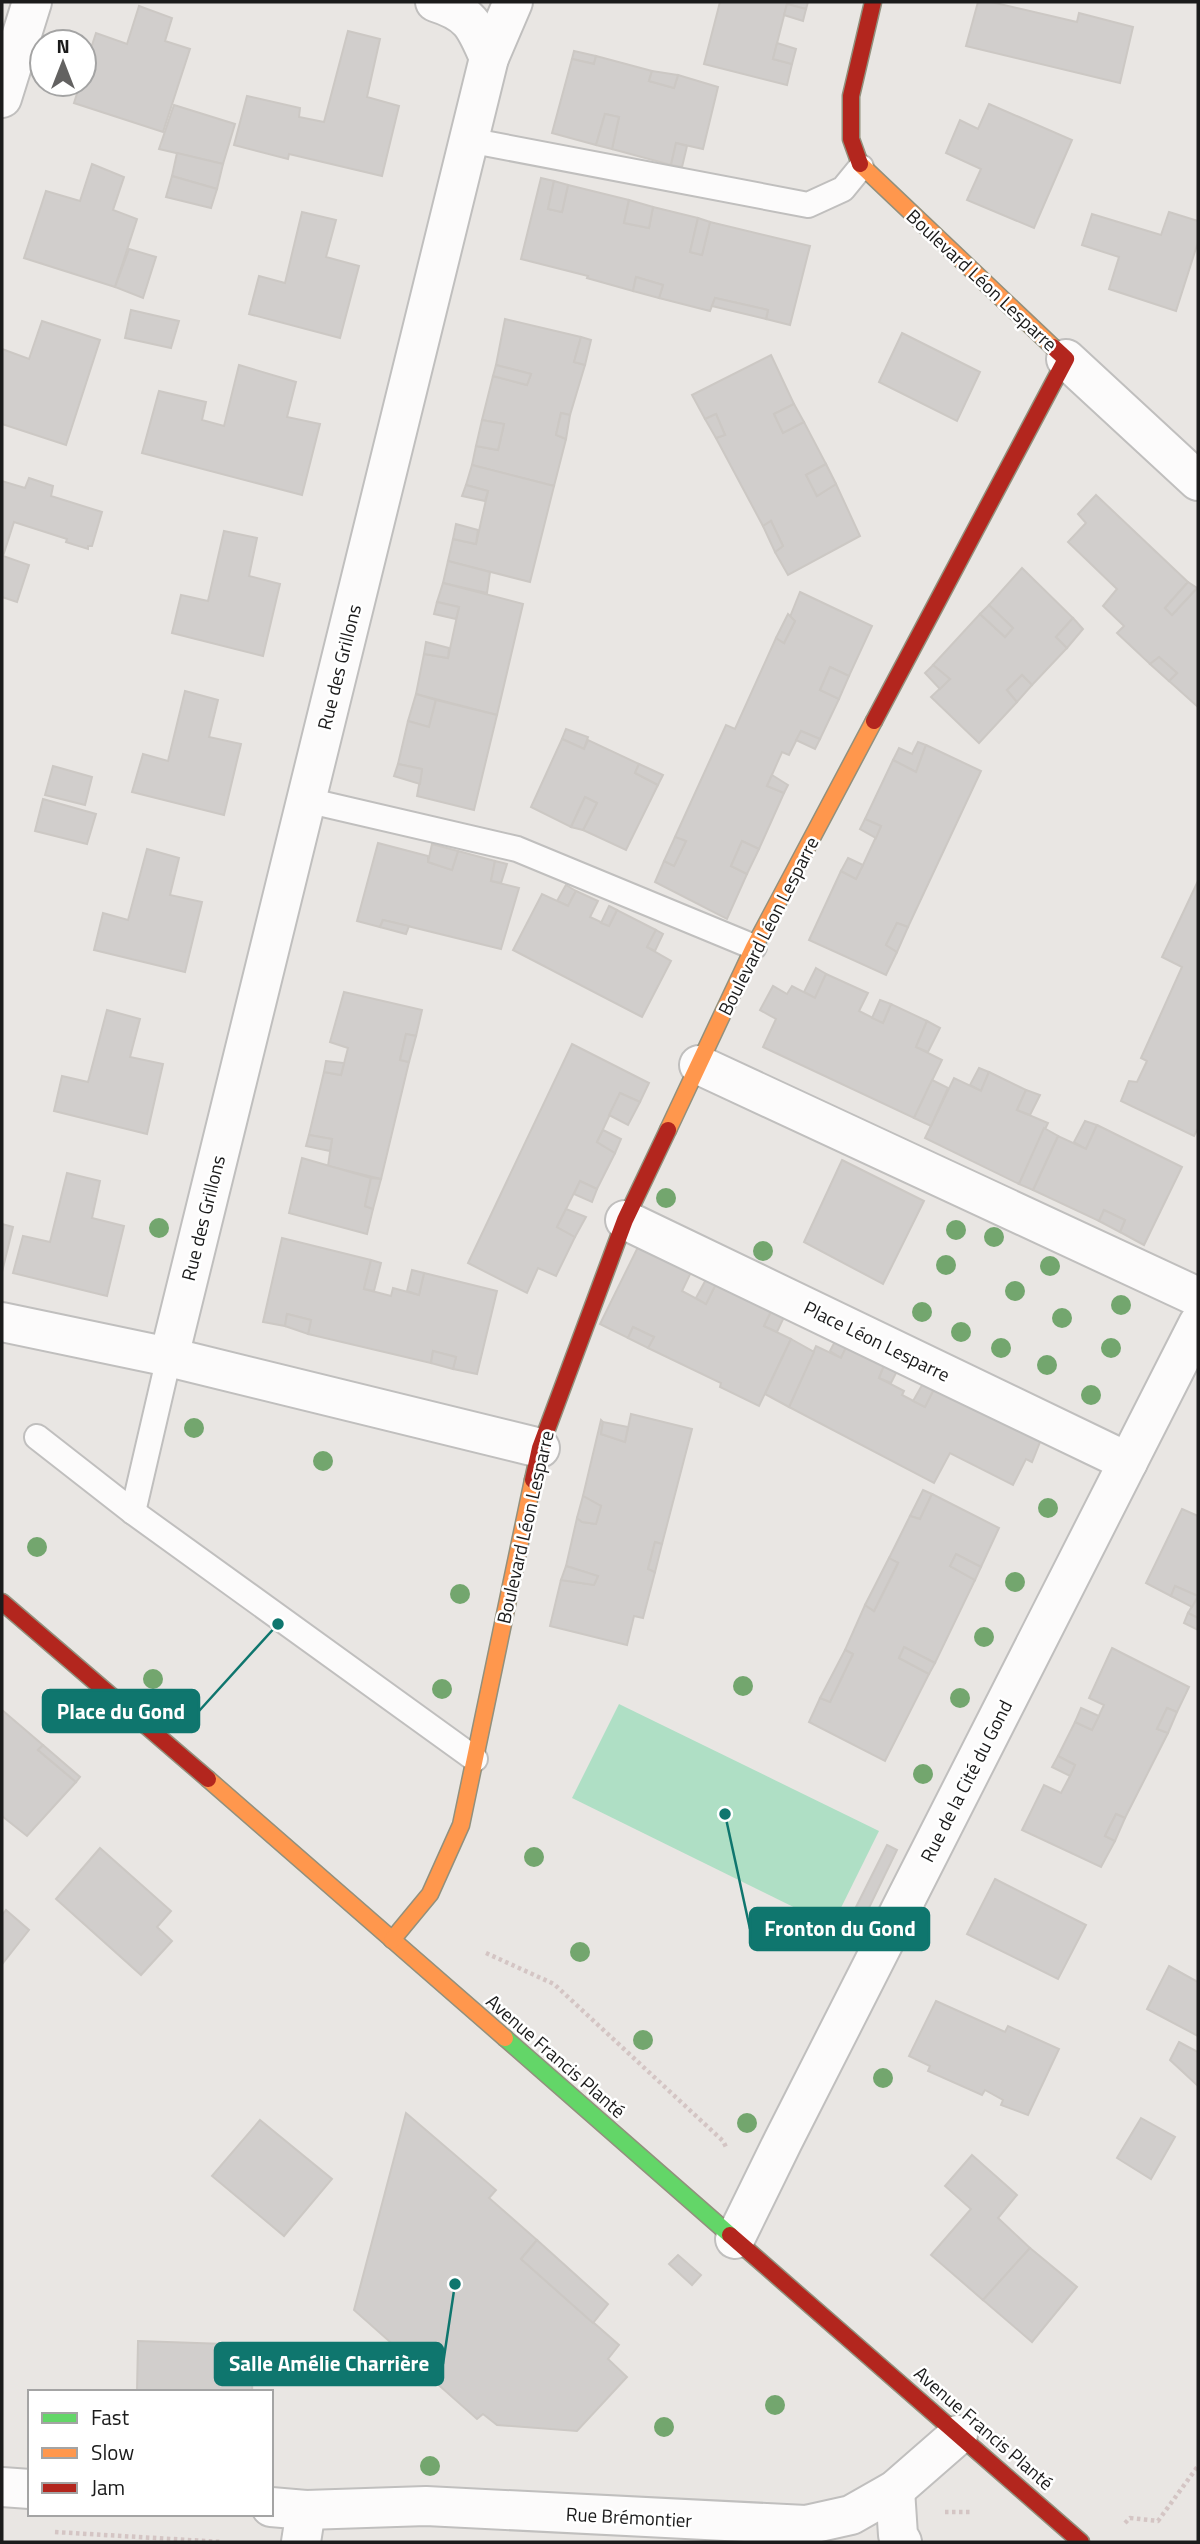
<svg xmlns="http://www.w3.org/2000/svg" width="1200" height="2544" font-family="'Titillium Web',sans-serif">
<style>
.pitch{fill:#afdfc5}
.building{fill:#d1cecc;stroke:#ccc8c4;stroke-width:2}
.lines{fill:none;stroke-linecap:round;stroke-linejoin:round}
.lane-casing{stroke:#c0bfbe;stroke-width:28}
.street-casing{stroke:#c0bfbe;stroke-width:42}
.fast-casing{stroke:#92907d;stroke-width:19}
.slow-casing{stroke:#92907d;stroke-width:19}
.jam-casing{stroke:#92907d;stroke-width:19}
.path{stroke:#d4c5c4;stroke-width:4.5;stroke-dasharray:3.5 3.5;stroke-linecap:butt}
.lane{stroke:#fcfbfb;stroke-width:24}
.street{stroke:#fcfbfb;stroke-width:38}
.fast{stroke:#63d668;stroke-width:16}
.slow{stroke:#ff974d;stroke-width:16}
.jam{stroke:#b3261e;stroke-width:16}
.tree{fill:#73a66e}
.labels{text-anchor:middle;stroke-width:5;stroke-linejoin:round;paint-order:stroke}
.street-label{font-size:19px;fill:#1b1b1b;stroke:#fff}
.leader{fill:none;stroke:#0f766e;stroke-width:2.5}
.callout-dot{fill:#0f766e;stroke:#fff;stroke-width:2.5}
.callout{fill:#0f766e;stroke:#0f766e;stroke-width:2.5}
.callout-label{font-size:21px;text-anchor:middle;font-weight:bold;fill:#fff}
</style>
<rect width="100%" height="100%" fill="#e9e6e3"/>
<path class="pitch" d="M619,1704L879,1831L832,1926L572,1798Z"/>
<g class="building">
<path d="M720,2H808L806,9L787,4L773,59L792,64L787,85L704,64Z"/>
<path d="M978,2H991L1077,22L1079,13L1133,27L1120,83L966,46Z"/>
<path d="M787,4L806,9L803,21L784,15Z"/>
<path d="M139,6L172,18L165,41L190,49L163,132L74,103L80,84H84V70L96,33L127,44Z"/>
<path d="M348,31L380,39L367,97L399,106L382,176L289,154L288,159L234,145L247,96L300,108L299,117L324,122Z"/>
<path d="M777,43L796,49L792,64L773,59Z"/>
<path d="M574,51L596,56L594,64L572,59Z"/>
<path d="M596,56L652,71L649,81L674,88L678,75L718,87L703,149L676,143L671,165L612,149L619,117L605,114L596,145L552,133L572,59L594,64Z"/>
<path d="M652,71L678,75L674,88L649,81Z"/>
<path d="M989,104L1072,140L1034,228L967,200L981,169L946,153L960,120L978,129Z"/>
<path d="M174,105L235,124L223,164L159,149Z"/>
<path d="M605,114L619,117L612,149L596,145Z"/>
<path d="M676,143L687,146L682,167L671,165Z"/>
<path d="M177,153L223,164L217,189L172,176Z"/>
<path d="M92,164L124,177L113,210L137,219L115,287L24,258L46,191L80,201Z"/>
<path d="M172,176L217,189L211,208L166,197Z"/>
<path d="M541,178L554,181L548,209L562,212L568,185L629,200L624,223L649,228L653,207L698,218L690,252L702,255L710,222L810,246L790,325L766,319L768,310L715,298L710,311L659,298L663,285L636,277L633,291L587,278L588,276L521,259Z"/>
<path d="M554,181L568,185L562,212L548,209Z"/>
<path d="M629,200L653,207L649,228L624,223Z"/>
<path d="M302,212L336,220L326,257L359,266L340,338L249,314L259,276L285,283Z"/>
<path d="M1169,212L1198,221V242L1176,311L1109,289L1119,257L1082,245L1092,214L1161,235Z"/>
<path d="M698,218L710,222L702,255L690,252Z"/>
<path d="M129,249L156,257L143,298L115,287Z"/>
<path d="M636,277L663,285L659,298L633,291Z"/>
<path d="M715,298L768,310L766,319L712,306Z"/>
<path d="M131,310L179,321L171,348L125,338Z"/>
<path d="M505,319L581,337L574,362L585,365L570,415L561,413L556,435L566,439L554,486L472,465L476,446L498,450L504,424L482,420L493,376L527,385L531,374L496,365Z"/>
<path d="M42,321L100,340L66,445L2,424V349L29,359Z"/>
<path d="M902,333L980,372L957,421L879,382Z"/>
<path d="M581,337L591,340L585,365L574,362Z"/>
<path d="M771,355L794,404L774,414L783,433L804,422L826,464L806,475L817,496L836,484L860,536L788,575L775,552L783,546L771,521L763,526L716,438L725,435L716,414L705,419L692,395Z"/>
<path d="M239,365L296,382L287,417L320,424L302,495L142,453L159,391L206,402L202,420L224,426Z"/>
<path d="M496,365L531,374L527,385L493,376Z"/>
<path d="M794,404L804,422L783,433L774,414Z"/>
<path d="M561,413L570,415L566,439L556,435Z"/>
<path d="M716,414L725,435L716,438L705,419Z"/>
<path d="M482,420L504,424L498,450L476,446Z"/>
<path d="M826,464L836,484L817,496L806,475Z"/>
<path d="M472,465L554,486L530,582L448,561L453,539L476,544L488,491L466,485Z"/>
<path d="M29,478L53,486L51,496L102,512L92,546H88V549L66,542L67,539L14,522L3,556L29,565L17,602L2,597V481L25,488Z"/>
<path d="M466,485L488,491L485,501L462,496Z"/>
<path d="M1096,495L1188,582L1165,608L1172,615L1197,588L1198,589V707L1169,681L1177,673L1159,657L1150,664L1117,633L1124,626L1103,606L1117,589L1068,542L1086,523L1078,514Z"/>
<path d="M771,521L783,546L775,552L763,526Z"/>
<path d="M456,524L478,530L476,544L453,539Z"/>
<path d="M224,531L257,538L249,576L280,584L263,656L172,633L181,595L208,601Z"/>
<path d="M448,561L490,572L487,593L443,583Z"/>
<path d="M1022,568L1073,618L1056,637L1067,648L1032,685L1022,675L1007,690L1017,702L979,743L931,697L950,679L933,665L980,614L1005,637L1013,628L989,605Z"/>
<path d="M1188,582L1197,588L1172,615L1165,608Z"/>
<path d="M443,583L523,604L497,715L416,694L424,654L448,658L459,607L437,602Z"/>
<path d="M800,592L872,626L849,676L830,667L820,690L839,699L820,739L801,731L789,755L782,752L767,786L784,793L759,849L742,841L731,866L747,874L727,919L655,882L664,861L674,866L686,841L675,837L726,725L735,729L776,638L784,643L795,621L790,617Z"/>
<path d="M437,602L459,607L456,619L434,614Z"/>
<path d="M989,605L1013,628L1005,637L980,614Z"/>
<path d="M788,614L795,621L784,643L776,638Z"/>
<path d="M1073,618L1083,629L1067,648L1056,637Z"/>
<path d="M426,642L449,648L448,658L424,654Z"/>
<path d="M1159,657L1177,673L1169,681L1150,664Z"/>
<path d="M933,665L950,679L940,689L925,673Z"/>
<path d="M830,667L849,676L839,699L820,690Z"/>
<path d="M1022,675L1032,685L1017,702L1007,690Z"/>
<path d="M185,691L218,700L209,737L241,744L224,815L132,792L143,754L168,761Z"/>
<path d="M416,694L436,700L429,727L408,721Z"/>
<path d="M436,700L497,715L474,810L417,796L422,769L398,764L408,721L429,727Z"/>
<path d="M566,729L588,737L584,749L562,739Z"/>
<path d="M801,731L820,739L815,749L796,740Z"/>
<path d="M562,739L584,749L588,740L639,764L635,773L658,785L626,850L583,830L597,803L585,797L571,827L531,807Z"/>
<path d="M918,742L926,745L916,772L893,760L899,748L912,754Z"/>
<path d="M926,745L981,771L908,927L897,923L886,945L897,952L886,975L809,940L841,871L856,879L863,865L881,826L865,819L893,760L916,772Z"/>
<path d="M398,764L422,769L420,784L394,776Z"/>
<path d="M639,764L663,775L658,785L635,773Z"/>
<path d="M53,766L92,777L85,805L45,795Z"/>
<path d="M772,775L788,785L784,793L767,786Z"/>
<path d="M585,797L597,803L583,830L571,827Z"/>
<path d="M43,799L96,814L87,844L35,831Z"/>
<path d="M865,819L881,826L876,838L860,829Z"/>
<path d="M675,837L686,841L674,866L664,861Z"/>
<path d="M742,841L759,849L747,874L731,866Z"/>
<path d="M378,843L428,856V862L452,870L458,851L495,861L491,881L519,888L501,949L383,920L380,927L357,921Z"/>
<path d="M432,844L458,851L452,870L428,862Z"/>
<path d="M147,849L179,858L170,895L202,902L185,972L94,950L103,913L128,920Z"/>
<path d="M848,858L863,865L856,879L841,871Z"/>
<path d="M495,861L507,864L501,883L491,881Z"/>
<path d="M1198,881V1128L1194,1136L1121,1101L1129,1081L1137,1082L1147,1061L1141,1058L1182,967L1162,957Z"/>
<path d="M566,885L576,891L568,906L557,901Z"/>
<path d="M576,891L598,901L590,917L609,926L617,910L656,930L647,947L671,961L642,1017L513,950L542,894L568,906Z"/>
<path d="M609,906L617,910L609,926L601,923Z"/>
<path d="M383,920L409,926L406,934L380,927Z"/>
<path d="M897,923L908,927L897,952L886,945Z"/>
<path d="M656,930L663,934L655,951L647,947Z"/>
<path d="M816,968L826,974L815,998L804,992Z"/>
<path d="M826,974L868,993L859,1011L883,1023L891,1004L927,1021L916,1047L942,1060L914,1118L763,1047L776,1019L760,1010L773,986L787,994L792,986L815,998Z"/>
<path d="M344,992L422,1010L416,1036L406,1034L400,1060L409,1062L381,1179L328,1166L332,1139L309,1135L324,1072L341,1075L348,1048L330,1042Z"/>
<path d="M880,1000L891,1004L883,1023L872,1018Z"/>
<path d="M107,1010L140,1019L130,1057L163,1064L147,1134L54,1111L62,1076L88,1082Z"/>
<path d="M927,1021L940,1028L928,1052L916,1047Z"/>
<path d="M406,1034L416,1036L409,1062L400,1060Z"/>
<path d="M572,1044L649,1083L640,1102L620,1093L597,1142L615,1153L597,1189L580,1181L557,1227L575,1237L556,1276L538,1268L527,1293L468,1263Z"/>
<path d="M326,1061L344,1063L341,1075L324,1072Z"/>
<path d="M979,1068L989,1072L981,1091L970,1085Z"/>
<path d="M989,1072L1026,1090L1017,1110L1048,1123L1019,1184L925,1138L954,1078L981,1091Z"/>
<path d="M932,1080L948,1088L931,1126L914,1118Z"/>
<path d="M1026,1090L1040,1095L1030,1115L1017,1110Z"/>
<path d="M620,1093L640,1102L628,1125L609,1115Z"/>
<path d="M1085,1121L1097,1125L1086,1149L1074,1142Z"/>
<path d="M1097,1125L1182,1167L1144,1245L1120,1232L1125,1220L1104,1210L1099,1221L1033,1190L1058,1136L1086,1149Z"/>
<path d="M1044,1128L1058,1136L1033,1190L1019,1184Z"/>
<path d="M603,1130L621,1139L615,1153L597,1142Z"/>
<path d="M309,1135L332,1139L330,1151L306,1146Z"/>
<path d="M302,1158L371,1178L365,1206L373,1209L367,1234L289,1213Z"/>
<path d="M842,1160L924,1201L883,1284L804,1242Z"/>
<path d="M67,1173L100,1181L92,1218L124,1226L107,1296L13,1273L23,1236L50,1242Z"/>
<path d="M371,1178L381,1179L373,1209L365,1206Z"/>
<path d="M580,1181L597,1189L592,1202L574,1194Z"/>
<path d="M566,1209L586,1217L575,1237L557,1227Z"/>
<path d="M1104,1210L1125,1220L1120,1232L1099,1221Z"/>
<path d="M2,1224L13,1227L2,1272Z"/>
<path d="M282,1238L371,1260L364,1289L391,1296L393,1288L419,1295L424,1273L497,1291L477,1374L453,1369L456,1357L433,1351L431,1363L308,1334L311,1320L287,1314L285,1326L263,1322Z"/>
<path d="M639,1245L692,1270L682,1291L706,1304L718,1280L773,1308L764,1326L791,1339L759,1406L720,1387L721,1383L648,1348L654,1337L633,1327L628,1338L600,1324Z"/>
<path d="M371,1260L381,1263L374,1291L364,1289Z"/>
<path d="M412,1270L424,1273L419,1295L407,1291Z"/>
<path d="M709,1274L718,1280L706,1304L696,1298Z"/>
<path d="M773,1308L785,1315L777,1332L764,1326Z"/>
<path d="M287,1314L311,1320L308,1334L285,1326Z"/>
<path d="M633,1327L654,1337L648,1348L628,1338Z"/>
<path d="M840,1332L851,1337L841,1358L830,1351Z"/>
<path d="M851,1337L888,1356L879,1378L904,1391L902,1395L925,1407L936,1385L1042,1437L1032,1462L1026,1459L1013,1485L950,1453L934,1483L789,1407L816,1346L841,1358Z"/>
<path d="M791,1339L814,1352L789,1407L765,1394Z"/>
<path d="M433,1351L456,1357L453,1369L431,1363Z"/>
<path d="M888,1356L901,1363L891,1383L879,1378Z"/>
<path d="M925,1380L936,1385L925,1407L913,1401Z"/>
<path d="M631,1414L692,1429L662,1544L655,1542L648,1569L655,1572L643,1618L634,1616L627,1645L550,1626L561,1580L594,1585L598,1576L566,1566L577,1518L582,1522L596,1524L601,1506L583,1496L601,1420L603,1422L601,1434L625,1442Z"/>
<path d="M603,1422L628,1427L625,1442L601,1434Z"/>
<path d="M923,1490L932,1494L920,1519L910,1516Z"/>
<path d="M932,1494L999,1528L981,1567L956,1554L950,1566L975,1580L935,1663L904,1647L899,1658L929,1674L885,1761L809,1722L820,1698L830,1702L853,1654L845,1650L865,1605L874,1611L898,1563L889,1558L910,1516L920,1519Z"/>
<path d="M583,1496L601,1506L596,1524L582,1522L577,1518Z"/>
<path d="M1182,1509L1198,1516V1618L1188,1613L1198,1596L1175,1586L1171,1596L1146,1583Z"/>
<path d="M655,1542L662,1544L655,1572L648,1569Z"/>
<path d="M956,1554L981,1567L975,1580L950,1566Z"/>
<path d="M889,1558L898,1563L874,1611L865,1605Z"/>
<path d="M566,1566L598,1576L594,1585L561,1580Z"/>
<path d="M1175,1586L1198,1596L1192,1607L1171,1596Z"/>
<path d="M1188,1613L1198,1618V1630L1184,1623Z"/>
<path d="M904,1647L935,1663L929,1674L899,1658Z"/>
<path d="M1112,1648L1189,1687L1177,1712L1167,1708L1157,1729L1168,1733L1125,1818L1116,1814L1105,1836L1115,1841L1101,1867L1022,1830L1044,1785L1061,1793L1070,1776L1075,1765L1058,1756L1075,1722L1092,1730L1104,1705L1089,1698Z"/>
<path d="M845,1650L853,1654L830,1702L820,1698Z"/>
<path d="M1081,1708L1099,1716L1092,1730L1075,1722Z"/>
<path d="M1167,1708L1177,1712L1168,1733L1157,1729Z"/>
<path d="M2,1710L43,1745L38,1750L76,1782L27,1836L2,1816Z"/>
<path d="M43,1745L80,1777L76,1782L38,1750Z"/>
<path d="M1058,1756L1075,1765L1070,1776L1052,1767Z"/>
<path d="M1116,1814L1125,1818L1115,1841L1105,1836Z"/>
<path d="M887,1845L897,1850L866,1914L855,1909Z"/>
<path d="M100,1848L171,1911L157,1927L172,1941L141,1975L56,1899Z"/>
<path d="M995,1879L1086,1925L1058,1979L967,1934Z"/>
<path d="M6,1910L29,1930L3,1963L2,1915Z"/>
<path d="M1169,1966L1198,1982V2036L1147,2009Z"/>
<path d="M936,2001L1005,2032L1008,2026L1059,2049L1028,2115L1001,2105L1003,2100L985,2090L982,2095L928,2071L930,2066L909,2056Z"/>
<path d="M1179,2042L1198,2052V2086L1170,2060Z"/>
<path d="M406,2113L496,2190L489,2198L537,2240L521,2259L619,2345L608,2359L627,2377L577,2431L497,2425L483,2414L477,2419L354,2310Z"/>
<path d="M1141,2118L1175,2137L1151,2179L1117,2158Z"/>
<path d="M260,2120L332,2179L284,2236L212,2176Z"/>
<path d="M972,2155L1017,2195L998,2218L1030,2248L983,2300L931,2255L971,2209L945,2186Z"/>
<path d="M537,2240L608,2304L593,2323L521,2259Z"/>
<path d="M1030,2248L1077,2287L1032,2342L983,2300Z"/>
<path d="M678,2255L701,2275L692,2285L669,2264Z"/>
<path d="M138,2341L254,2345L252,2392H137Z"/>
</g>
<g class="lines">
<defs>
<g id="lane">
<path d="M468,140L808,205L843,189L861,167"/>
<path d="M306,800L517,849L754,947"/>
<path d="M37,1437L133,1512L475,1759"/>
<path d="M133,1512L169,1357"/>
</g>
<g id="street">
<path d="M489,58L513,2"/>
<path d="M2,98L32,2"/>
<path d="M1066,359L1198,481"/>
<path d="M699,1065L1198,1297"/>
<path d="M625,1220L1128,1462"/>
<path d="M2,1322L169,1357L540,1448"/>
<path d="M169,1357L489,58C475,25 470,13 435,2"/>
<path d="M735,2239L783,2141L1198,1324"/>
<path d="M2,2487L30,2489"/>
<path d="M895,2490L898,2535L902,2542"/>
<path d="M271,2507L306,2510L426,2506L806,2525L851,2515L895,2490L958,2435"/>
<path d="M301,2542L306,2510"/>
</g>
<path id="fast" d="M505,2038L730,2235"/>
<g id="slow">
<path d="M860,164L1053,347"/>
<path d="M668,1130L754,947L874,721"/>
<path d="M208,1779L505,2038"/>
<path d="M392,1940L430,1894L461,1825L533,1480"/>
</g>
<g id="jam">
<path d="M860,164L851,139V96L873,2"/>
<path d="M874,721L1066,359L1053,347"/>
<path d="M533,1480L540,1448L625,1220L668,1130"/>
<path d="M2,1602L208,1779"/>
<path d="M730,2235L1081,2542"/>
</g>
</defs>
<use href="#lane" class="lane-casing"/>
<use href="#street" class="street-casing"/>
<use href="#fast" class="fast-casing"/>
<use href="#slow" class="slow-casing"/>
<use href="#jam" class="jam-casing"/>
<g class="path">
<path d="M486,1953L554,1984L723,2141L726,2147"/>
<path d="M945,2512H971"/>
<path d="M1125,2523L1130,2518L1158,2521L1198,2466"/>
<path d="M55,2532L222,2542"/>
</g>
<use href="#lane" class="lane"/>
<use href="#street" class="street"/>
<use href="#fast" class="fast"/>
<use href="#slow" class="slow"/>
<use href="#jam" class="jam"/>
</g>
<g class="tree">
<circle cx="666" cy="1198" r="10"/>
<circle cx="159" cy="1228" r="10"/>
<circle cx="956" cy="1230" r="10"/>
<circle cx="994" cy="1237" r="10"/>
<circle cx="763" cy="1251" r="10"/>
<circle cx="946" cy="1265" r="10"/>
<circle cx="1050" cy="1266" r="10"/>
<circle cx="1015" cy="1291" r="10"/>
<circle cx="1121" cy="1305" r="10"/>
<circle cx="922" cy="1312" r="10"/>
<circle cx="1062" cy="1318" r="10"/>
<circle cx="961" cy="1332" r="10"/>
<circle cx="1001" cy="1348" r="10"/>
<circle cx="1111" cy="1348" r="10"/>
<circle cx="1047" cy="1365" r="10"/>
<circle cx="1091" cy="1395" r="10"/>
<circle cx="194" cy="1428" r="10"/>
<circle cx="323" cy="1461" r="10"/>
<circle cx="1048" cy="1508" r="10"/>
<circle cx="37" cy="1547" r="10"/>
<circle cx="1015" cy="1582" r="10"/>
<circle cx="460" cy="1594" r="10"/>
<circle cx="984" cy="1637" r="10"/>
<circle cx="153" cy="1679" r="10"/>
<circle cx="743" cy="1686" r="10"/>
<circle cx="442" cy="1689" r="10"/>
<circle cx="960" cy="1698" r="10"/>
<circle cx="923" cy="1774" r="10"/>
<circle cx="534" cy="1857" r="10"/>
<circle cx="580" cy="1952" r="10"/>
<circle cx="643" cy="2040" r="10"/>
<circle cx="883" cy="2078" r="10"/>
<circle cx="747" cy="2123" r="10"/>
<circle cx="775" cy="2405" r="10"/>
<circle cx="664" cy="2427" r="10"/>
<circle cx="430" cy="2466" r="10"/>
</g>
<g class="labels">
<g class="street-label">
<text transform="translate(982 280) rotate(43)" y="7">Boulevard Léon Lesparre</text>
<text transform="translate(339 667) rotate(-76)" y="7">Rue des Grillons</text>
<text transform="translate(768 926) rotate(-63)" y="7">Boulevard Léon Lesparre</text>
<text transform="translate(203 1218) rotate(-76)" y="7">Rue des Grillons</text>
<text transform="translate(877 1341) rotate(26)" y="7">Place Léon Lesparre</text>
<text transform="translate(525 1527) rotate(-77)" y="7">Boulevard Léon Lesparre</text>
<text transform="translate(966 1781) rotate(-63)" y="7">Rue de la Cité du Gond</text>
<text transform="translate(556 2056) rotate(41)" y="7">Avenue Francis Planté</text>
<text transform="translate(984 2428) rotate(41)" y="7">Avenue Francis Planté</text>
<text transform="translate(629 2517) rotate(3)" y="7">Rue Brémontier</text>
</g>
</g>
<path class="leader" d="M278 1624L199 1711M725 1814L750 1929M455 2284L443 2364"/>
<g class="callout-dot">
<circle cx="278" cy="1624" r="7"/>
<circle cx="725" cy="1814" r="7"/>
<circle cx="455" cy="2284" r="7"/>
</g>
<g class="callout">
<rect x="43" y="1690" width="156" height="42" rx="7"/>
<rect x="750" y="1908" width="179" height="42" rx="7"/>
<rect x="215" y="2343" width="228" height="42" rx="7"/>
</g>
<g class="callout-label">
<text x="121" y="1719">Place du Gond</text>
<text x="840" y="1936">Fronton du Gond</text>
<text x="329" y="2371">Salle Amélie Charrière</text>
</g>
<rect width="1200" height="2544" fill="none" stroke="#1b1b1b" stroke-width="7"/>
<rect x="28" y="2390" width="245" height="126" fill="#ffffff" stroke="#a4a4a4" stroke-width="2"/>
<rect x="42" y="2413" width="35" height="10" fill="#63d668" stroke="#a4a4a4" stroke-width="2"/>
<text x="91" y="2425" font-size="21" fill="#1b1b1b">Fast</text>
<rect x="42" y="2448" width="35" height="10" fill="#ff974d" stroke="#a4a4a4" stroke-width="2"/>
<text x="91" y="2460" font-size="21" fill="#1b1b1b">Slow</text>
<rect x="42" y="2483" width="35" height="10" fill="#b3261e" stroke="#a4a4a4" stroke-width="2"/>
<text x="91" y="2495" font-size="21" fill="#1b1b1b">Jam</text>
<g transform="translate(63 63)"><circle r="33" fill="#ffffff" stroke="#a4a4a4" stroke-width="2"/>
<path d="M0-5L12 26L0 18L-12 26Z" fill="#636261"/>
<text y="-10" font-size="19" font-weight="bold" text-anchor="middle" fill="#1b1b1b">N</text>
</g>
</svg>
